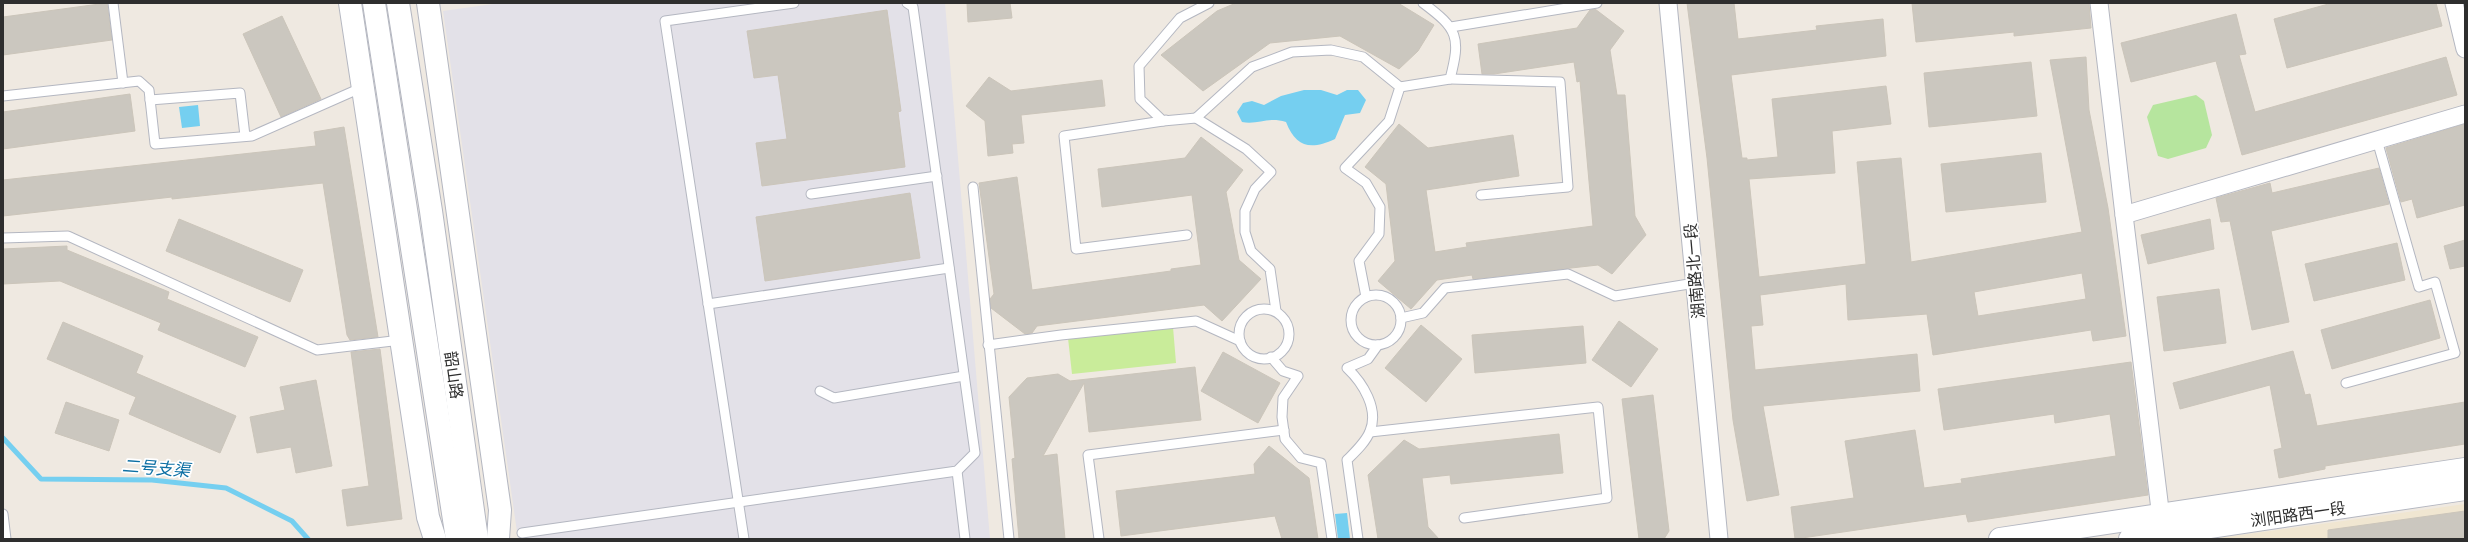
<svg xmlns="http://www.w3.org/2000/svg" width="2468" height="542" font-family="'Alegreya Sans','Noto Sans SC',sans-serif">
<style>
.industrial{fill:#e3e1e8}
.education{fill:#f0e6d1}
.green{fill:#b6e59e}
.pitch{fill:#c9ec9a}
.water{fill:#75cff0}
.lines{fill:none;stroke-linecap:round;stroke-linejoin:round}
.stream{stroke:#75cff0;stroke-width:5}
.building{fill:#cbc7bf;stroke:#cbc5ba;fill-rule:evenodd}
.service-casing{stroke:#b4b7c1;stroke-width:11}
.minor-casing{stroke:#b4b7c1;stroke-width:19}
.tertiary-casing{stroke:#b4b7c1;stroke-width:24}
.secondary-casing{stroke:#b4b7c1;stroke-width:24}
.service{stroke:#fff;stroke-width:9}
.minor{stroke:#fff;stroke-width:17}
.tertiary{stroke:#fff;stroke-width:22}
.secondary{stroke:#fff;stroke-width:22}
.labels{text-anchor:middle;stroke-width:3.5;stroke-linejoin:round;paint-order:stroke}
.street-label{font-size:16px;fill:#2e2e2e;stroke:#fff}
.water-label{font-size:17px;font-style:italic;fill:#0d6fa3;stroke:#fff}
</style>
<rect width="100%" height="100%" fill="#efe9e1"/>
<path class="industrial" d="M500,3H945L990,539H518L443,11Z"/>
<path class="education" d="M2465,504V539H2210L2307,526Z"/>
<path class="green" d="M2196,95L2204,101L2212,135L2206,148L2168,159L2158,156L2147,117L2153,105Z"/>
<path class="pitch" d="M1173,327L1176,363L1072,374L1068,338Z"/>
<g class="water">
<path d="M1304,90H1321L1337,95L1347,90H1358L1366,100L1360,113L1345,115L1335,139C1311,150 1296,148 1286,122C1268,116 1259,125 1242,122L1237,112L1243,103L1252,101L1264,105L1281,96Z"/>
<path d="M198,105L200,126L182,128L179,107Z"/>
<path d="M1347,513L1350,539H1338L1335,514Z"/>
</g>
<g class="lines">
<path class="stream" d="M3,438L41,479L152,480L226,488L292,521L308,539"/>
</g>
<g class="building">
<path d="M107,3L112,40L3,55V17Z"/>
<path d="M967,3H1010L1012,18L968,22Z"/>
<path d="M1236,3H1398L1434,25L1418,51L1399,69L1340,36L1270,43L1203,91L1161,55L1217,11Z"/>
<path d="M1687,3H1734L1738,39L1817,30L1816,26L1883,19L1886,56L1731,75L1742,158H1747V160L1778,157L1772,99L1886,86L1891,124L1832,131L1835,173L1749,179L1759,277L1866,264L1857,162L1901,158L1911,262L2082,232L2050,60L2086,57L2089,110L2108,208L2126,336L2093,341L2091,330L1933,355L1927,314L1848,320L1846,284L1760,295L1763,325L1751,326L1755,370L1917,354L1920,391L1763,406L1779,495L1747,501L1733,420L1707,158ZM2082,273L2086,299L1978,316L1974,292Z"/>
<path d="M1912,3H2089L2091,28L2014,36V32L1916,42Z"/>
<path d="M2332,3H2436L2442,26L2287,68L2274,19Z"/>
<path d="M1595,9L1624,31L1610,50L1617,95H1625L1635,216L1646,235L1612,274L1598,265L1473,279L1472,275L1437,280L1411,309L1378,281L1395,261L1386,184L1365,167L1399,124L1428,148L1513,135L1519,176L1426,190L1435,252L1467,247L1466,243L1593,226L1580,81L1577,82L1574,62L1494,74H1482L1478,44L1577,28L1590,10Z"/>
<path d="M887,10L901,111L898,112L905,167L762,186L756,143L787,139L778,75L754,78L747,31Z"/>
<path d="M2236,14L2246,54L2239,55L2255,112L2446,57L2457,95L2242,155L2216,61L2131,82L2121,43Z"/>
<path d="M282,16L321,99L281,117L243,34Z"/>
<path d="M2031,62L2037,116L1929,127L1924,73Z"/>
<path d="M989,77L1011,91L1102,80L1105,106L1021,115L1024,143L1012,144L1013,153L988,156L985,121L966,106Z"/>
<path d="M130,94L135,131L3,149V112Z"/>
<path d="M2465,124V205L2417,218L2412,199L2401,202L2386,148Z"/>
<path d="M344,127L378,337L350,340L347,335L323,183L172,199V197L3,216V180L316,146L314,132Z"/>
<path d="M1201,137L1243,170L1226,192L1239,260L1261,279L1222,321L1204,305L1037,326L1032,333L1025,334L991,308L990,299L994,294L979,183L1017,177L1032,290L1171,271V269L1201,265L1192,195L1102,207L1098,169L1185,158Z"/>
<path d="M2041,153L2046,202L1946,212L1941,164Z"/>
<path d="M2379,168L2389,204L2271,231L2289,322L2252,330L2230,221L2221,222L2216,198L2270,183L2272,193Z"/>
<path d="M910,193L920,258L765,281L756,217Z"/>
<path d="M179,219L303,270L290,302L166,251Z"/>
<path d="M2210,219L2214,249L2148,264L2141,235Z"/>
<path d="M2465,240V266L2450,269L2444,246Z"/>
<path d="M2397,243L2405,280L2314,301L2305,264Z"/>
<path d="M67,246V250L169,292L167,299L258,337L245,367L158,330L161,323L60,281L3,284V249Z"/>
<path d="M2219,289L2226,343L2164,351L2157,297Z"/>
<path d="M2430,300L2440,338L2332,369L2321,330Z"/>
<path d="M1619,321L1658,349L1631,387L1592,360Z"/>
<path d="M63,322L143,356L136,373L236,416L220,453L129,414L136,397L47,359Z"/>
<path d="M1421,325L1462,359L1426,402L1385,368Z"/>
<path d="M1583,326L1586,363L1475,373L1472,335Z"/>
<path d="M380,349L402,519L347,526L342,490L369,486L351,352Z"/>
<path d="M2293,351L2305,395L2310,394L2317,426L2465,402V444L2325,466V469L2279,478L2274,450L2282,448L2270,385L2180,409L2173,383Z"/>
<path d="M1223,352L1280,383L1258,423L1201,391Z"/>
<path d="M2131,362L2148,495L1968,522L1966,514L1795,539L1791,507L1854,498L1845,441L1915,430L1924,488L1962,483L1961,479L2116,456L2110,414L2055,423L2054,414L1944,430L1938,389Z"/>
<path d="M1195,367L1201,420L1089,432L1084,383L1043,456L1057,454L1065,539H1019L1012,459L1015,458L1009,397L1027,378L1058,374L1070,381Z"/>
<path d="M316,380L332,466L296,473L291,447L257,453L250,417L285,410L280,387Z"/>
<path d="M1653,395L1669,531L1664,539H1639L1622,399Z"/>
<path d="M66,402L119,420L109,451L55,433Z"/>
<path d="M1559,434L1563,473L1451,484L1450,475L1422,478L1428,527L1439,539H1378L1368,475L1404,440L1419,449Z"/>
<path d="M1269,446L1309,478L1318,539H1282L1275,516L1121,536L1116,491L1255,474L1254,464Z"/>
<path d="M2465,511V538L2328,539V530Z"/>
</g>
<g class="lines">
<defs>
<g id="service">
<path d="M113,3L123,83"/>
<path d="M1451,27L1597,3"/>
<path d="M1450,79L1560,82L1568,187L1481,195"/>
<path d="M1400,87L1450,79C1461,37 1458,29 1423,3"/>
<path d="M3,96L139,81L149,90L155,144L252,136L363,87"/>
<path d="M150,100L240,93L245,136"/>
<path d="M1166,120L1163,121L1140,99L1139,66L1180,18L1209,3"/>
<path d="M973,187L1009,539"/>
<path d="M811,194L937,176"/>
<path d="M1187,235L1076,249L1064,136L1163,121L1196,118"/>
<path d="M3,238L68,236L317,350L401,340"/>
<circle cx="1376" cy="320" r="25"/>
<path d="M708,304L949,268"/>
<circle cx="1264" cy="334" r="25"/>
<path d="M1276,311L1270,269L1251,251L1245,232V211L1255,189L1271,172L1246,149L1196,118L1252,67L1292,52L1331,50L1363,57L1400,87L1389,121L1345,168L1366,183L1380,207L1379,234L1359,261L1366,297"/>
<path d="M1401,318L1423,313L1445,288L1568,274L1615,296L1695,283"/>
<path d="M988,345L1061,335L1196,321L1240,341"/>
<path d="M1271,357L1283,371L1298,376L1283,398L1282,417L1285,439L1301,458L1321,463L1332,539"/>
<path d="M2346,383L2455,353L2435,282L2419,287L2377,140"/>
<path d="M820,391L834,398L964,376"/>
<path d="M1370,432L1598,407L1607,498L1464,518"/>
<path d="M957,471L965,539"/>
<path d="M3,514L6,539"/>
<path d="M522,533L957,471L975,453L913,7L907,3"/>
<path d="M744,539L665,21L794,3"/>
<path d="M1099,539L1088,455L1284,430"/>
<path d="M1358,539L1347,460C1355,452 1366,442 1370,431C1379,409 1363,383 1347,368L1368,359L1378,345"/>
</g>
<g id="minor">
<path d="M1668,3L1719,539"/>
<path d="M2099,3L2124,215"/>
<path d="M2454,3L2465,49"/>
<path d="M2162,526L2124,215L2465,114"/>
</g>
<g id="tertiary">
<path d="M350,3L428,517L435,539"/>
<path d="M428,3L500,510L498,539"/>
<path d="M2000,539L2465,469"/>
<path d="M2130,539L2465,489"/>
</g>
<g id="secondary">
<path d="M374,3L457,539"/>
<path d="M398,3L431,211L477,539"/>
</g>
</defs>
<use href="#service" class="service-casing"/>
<use href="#minor" class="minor-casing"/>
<use href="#tertiary" class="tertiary-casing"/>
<use href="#secondary" class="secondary-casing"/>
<use href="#service" class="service"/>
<use href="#minor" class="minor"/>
<use href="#tertiary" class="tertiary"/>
<use href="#secondary" class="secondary"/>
</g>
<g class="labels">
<g class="street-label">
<text transform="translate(1694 271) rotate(-95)" y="6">湖南路北一段</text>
<text transform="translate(454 375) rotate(82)" y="6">韶山路</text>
<text transform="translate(2298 514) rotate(-8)" y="6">浏阳路西一段</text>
</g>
<g class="water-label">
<text transform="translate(156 468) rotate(4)" y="6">二号支渠</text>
</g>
</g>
<rect width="2468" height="542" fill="none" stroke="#2e2e2e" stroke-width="8"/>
</svg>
